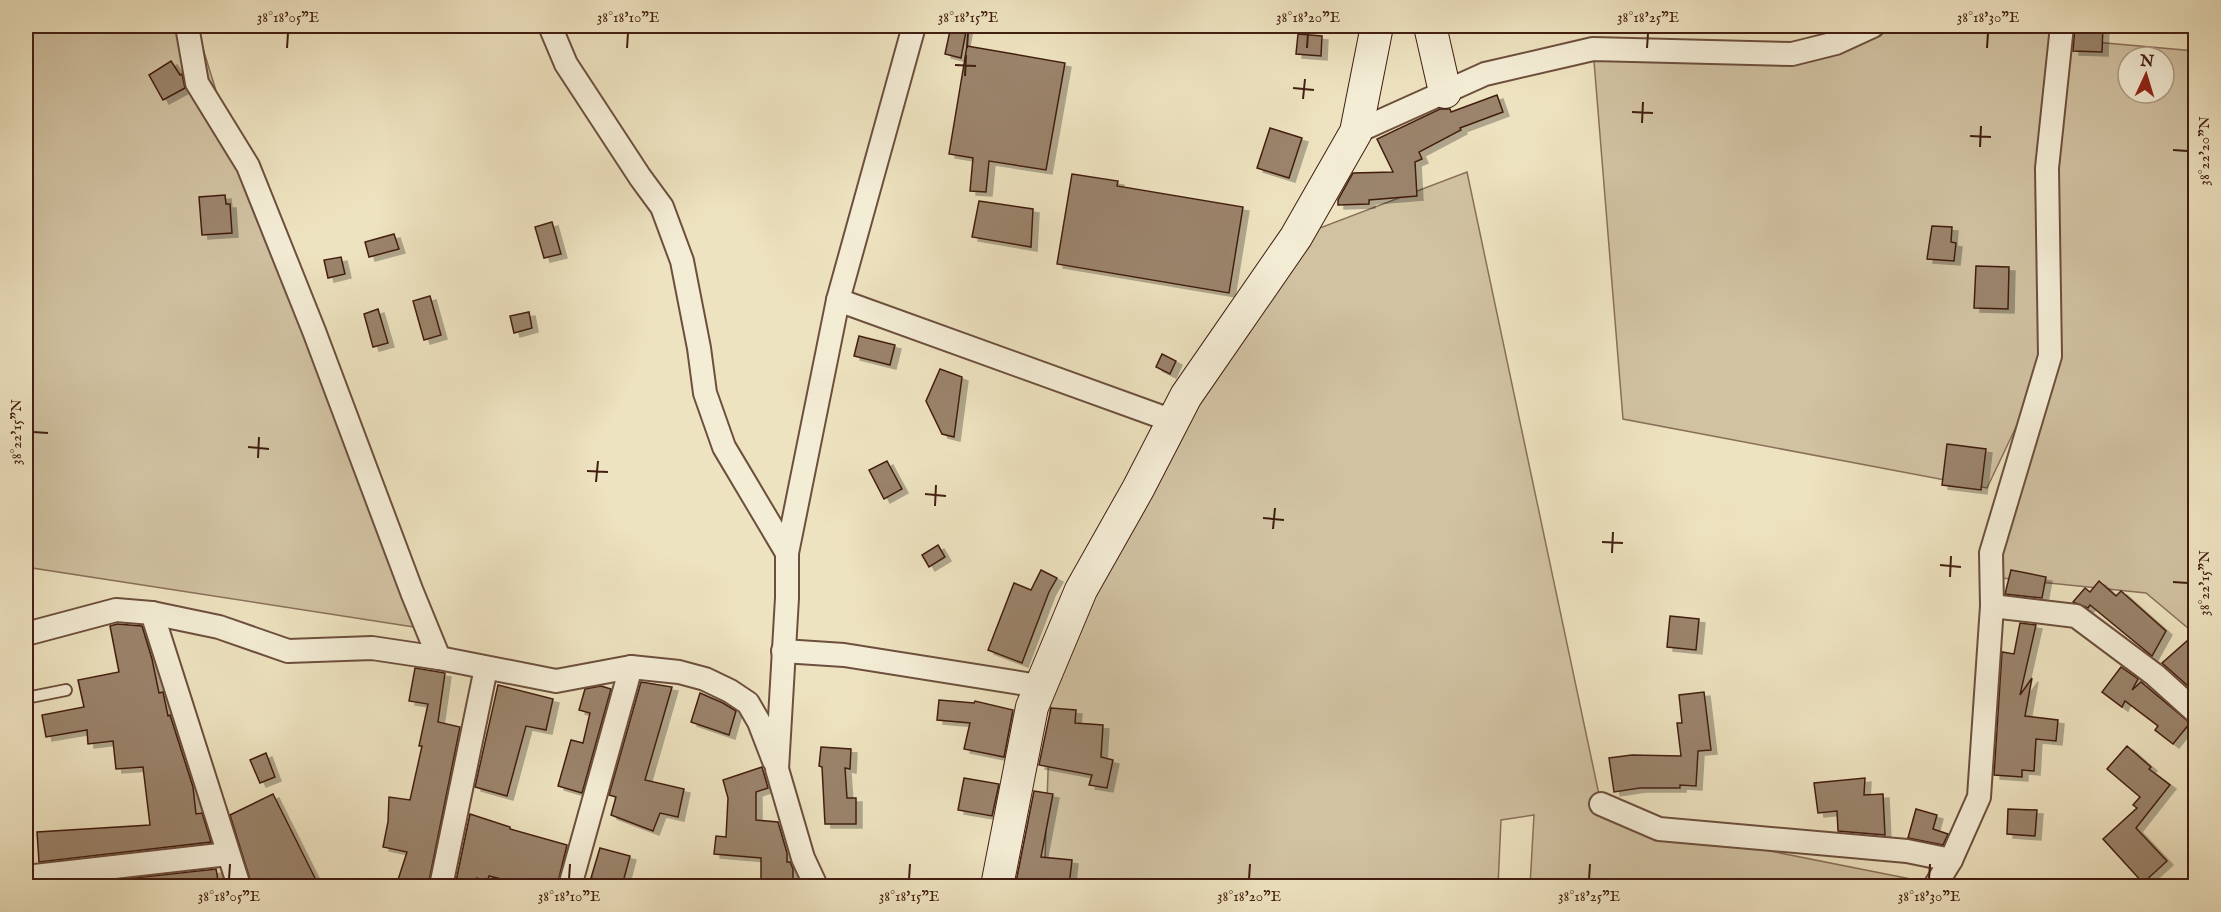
<svg xmlns="http://www.w3.org/2000/svg" width="2221" height="912" font-family="'IM FELL English',serif">
<style>
.green{fill:#d1c2a2;stroke:#8a705a;stroke-width:1.5;fill-rule:evenodd}
.building{fill:#9b846c;stroke:#421e11;stroke-width:1.5;filter:url(#shadow)}
.lines{fill:none;stroke-linecap:round;stroke-linejoin:round}
.lane-casing{stroke:#6d4f3d;stroke-width:14}
.street-casing{stroke:#6d4f3d;stroke-width:26}
.secondary-casing{stroke:#421e11;stroke-width:34}
.lane{stroke:#f4edd6;stroke-width:10}
.street{stroke:#f4edd6;stroke-width:22}
.secondary{stroke:#f4edd6;stroke-width:32}
.ticks{fill:none;stroke:#421e11;stroke-width:2}
.neatline{fill:none;stroke:#421e11;stroke-width:2}
.ticks-label{font-size:15px;text-anchor:middle;fill:#421e11}
</style>
<defs>
<filter id="shadow"><feDropShadow dx="6" dy="4" stdDeviation="0" flood-color="#0004"/></filter>
</defs>
<rect width="100%" height="100%" fill="#eee3c0"/>
<filter id="stains"><feTurbulence type="fractalNoise" baseFrequency=".00333" numOctaves="4"/><feColorMatrix values="0 0 0 0 .2 0 0 0 0 .09 0 0 0 0 .02 0 0 0 .5 -.17"/></filter>
<radialGradient id="worn" r=".72"><stop offset=".6" stop-color="#630" stop-opacity="0"/><stop offset="1" stop-color="#630" stop-opacity=".3"/></radialGradient>
<g class="green">
<path d="M26,26H196L230,136L427,629L26,567Z"/>
<path d="M1873,26H2053L2061,39L2195,51V634L2146,593L1992,577L2047,362L1987,488L1623,419L1593,49L1836,43ZM2128,57H2164V93H2128Z"/>
<path d="M1467,172L1601,804L1659,829L1911,879L1907,886H1530L1534,815L1501,820L1498,886H1044L1052,659L1296,237Z"/>
</g>
<g class="building">
<path d="M951,26H967L961,58L945,54Z"/>
<path d="M2075,26H2103L2102,52L2073,51Z"/>
<path d="M1298,34L1322,36L1321,56L1296,54Z"/>
<path d="M967,46L1065,63L1046,170L989,161L986,192L970,191L973,158L949,154Z"/>
<path d="M171,61L180,75L182,74L185,88L163,100L149,75Z"/>
<path d="M1497,95L1503,112L1460,128L1461,130L1419,152L1422,159L1415,162L1417,196L1369,200V204L1338,205V200L1353,173L1393,172L1377,139L1440,109H1450L1451,112Z"/>
<path d="M1270,128L1302,138L1289,178L1257,168Z"/>
<path d="M1072,174L1118,181L1117,186L1243,207L1229,293L1057,264Z"/>
<path d="M225,195L226,204H230L232,233L202,235L199,197Z"/>
<path d="M979,201L1033,209L1031,247L972,237Z"/>
<path d="M552,222L561,254L544,258L535,227Z"/>
<path d="M1932,226L1952,227L1951,242L1956,243L1954,261L1927,259Z"/>
<path d="M394,234L399,249L369,257L365,242Z"/>
<path d="M341,257L345,274L328,278L324,260Z"/>
<path d="M1976,266L2009,267L2008,309L1974,308Z"/>
<path d="M430,296L441,335L424,340L413,301Z"/>
<path d="M378,309L388,343L373,347L364,314Z"/>
<path d="M529,312L532,328L514,333L510,316Z"/>
<path d="M859,336L895,345L890,365L854,356Z"/>
<path d="M1162,354L1176,361L1170,374L1156,367Z"/>
<path d="M940,369L962,377L954,437L942,434L926,401Z"/>
<path d="M1947,444L1986,449L1981,490L1942,485Z"/>
<path d="M887,461L902,489L884,499L869,470Z"/>
<path d="M938,545L945,557L929,567L922,555Z"/>
<path d="M1041,570L1057,578L1049,592L1022,663L988,650L1014,583L1031,590Z"/>
<path d="M2011,570L2046,577L2042,598L2005,594Z"/>
<path d="M2099,581L2116,596L2121,591L2166,631L2152,656L2090,605L2088,608L2073,602L2085,588L2090,592Z"/>
<path d="M1670,616L1699,619L1696,650L1667,647Z"/>
<path d="M2020,623L2036,625L2020,695L2032,678L2025,716L2058,720L2056,741L2036,739L2034,771L2022,770V777L1994,775L2002,652L2014,654Z"/>
<path d="M117,624L142,626L152,659L159,693L163,692L168,716L170,715L193,787L196,814L202,813L211,842L39,862L37,832L150,825L143,767L116,769L113,741L88,744L87,730L46,737L42,715L84,707L78,680L119,672L110,626Z"/>
<path d="M2196,633V693L2162,663Z"/>
<path d="M2121,667L2138,679L2132,690L2141,682L2190,723L2173,744L2155,730L2158,726L2125,701L2122,707L2102,692Z"/>
<path d="M415,668L445,673L438,722L460,727L428,886H409L397,883L407,852L383,847L388,822L389,797L410,800L422,746H419L428,704L409,701Z"/>
<path d="M641,682L672,687L645,780L684,789L678,817L660,813L653,831L611,815L616,797L609,795Z"/>
<path d="M498,685L553,699L546,730L526,726L507,796L475,787Z"/>
<path d="M601,686L611,689L582,793L558,786L571,740L583,743L590,713L579,710L585,689Z"/>
<path d="M1704,692L1711,750L1698,751L1696,786L1680,785V788H1640L1614,792L1609,758L1632,755L1681,756L1677,723H1682L1679,695Z"/>
<path d="M700,693L723,703L736,711L729,735L691,722Z"/>
<path d="M939,700L974,703L975,701L1013,710L1004,757L964,749L970,723L937,720Z"/>
<path d="M1051,708L1076,710L1075,723L1103,725L1101,757L1113,760L1107,788L1089,785L1092,775L1039,765Z"/>
<path d="M2127,746L2151,767L2149,769L2170,785L2136,828L2167,861L2143,883L2103,839L2137,808L2133,805L2140,797L2107,769Z"/>
<path d="M821,747L851,749L850,769L845,768L847,798H856V824H825L822,767L819,766Z"/>
<path d="M266,753L275,777L260,783L250,760Z"/>
<path d="M762,767L768,788L756,792V820L778,822L787,853V862H790L793,869V886H761V858L714,854L716,836L726,837L728,798L723,780Z"/>
<path d="M964,778L999,784L992,816L958,810Z"/>
<path d="M1865,778L1864,795L1883,794L1885,835L1838,831L1837,811L1818,813L1814,783Z"/>
<path d="M1034,791L1053,794L1041,857L1072,860L1069,886L1016,882Z"/>
<path d="M273,794L317,882L307,886H252L230,815Z"/>
<path d="M1916,809L1937,815L1933,829L1948,834L1943,845L1908,838Z"/>
<path d="M2008,809L2037,810L2035,836L2007,834Z"/>
<path d="M470,814L510,827V829L567,845L557,886H528L489,876L487,882L477,878L474,886H455Z"/>
<path d="M600,848L630,856L622,886L591,878Z"/>
<path d="M216,869L219,886H62Z"/>
</g>
<g class="lines">
<defs>
<path id="lane" d="M26,698L66,690"/>
<g id="street">
<path d="M187,26L197,83L248,166L314,331L412,592L439,658"/>
<path d="M550,26L566,64L640,177L662,207L682,261L699,348L705,393L724,447L787,553V598L777,769L803,858L816,886"/>
<path d="M1356,132L1485,74L1593,49L1792,54L1836,43L1873,26"/>
<path d="M838,300L1173,421"/>
<path d="M787,553L838,300L914,26"/>
<path d="M1992,606L2076,616L2155,675L2196,712"/>
<path d="M152,613L219,627L288,651L372,648L439,658L556,681L631,667L679,672L705,679L730,691L748,703L759,722L774,761"/>
<path d="M26,634L116,610L152,613L239,886"/>
<path d="M783,651L844,655L1039,686"/>
<path d="M1601,804L1659,829L1907,851L1951,860"/>
<path d="M26,877L228,854"/>
<path d="M441,886L486,668"/>
<path d="M570,886L631,667"/>
<path d="M1935,886L1951,860L1979,797L1992,606L1991,553L2050,356L2047,168L2062,26"/>
</g>
<g id="secondary">
<path d="M1430,26L1445,92"/>
<path d="M997,886L1032,707L1081,590L1138,489L1186,396L1296,237L1356,132L1377,26"/>
</g>
</defs>
<use href="#lane" class="lane-casing"/>
<use href="#street" class="street-casing"/>
<use href="#secondary" class="secondary-casing"/>
<use href="#lane" class="lane"/>
<use href="#street" class="street"/>
<use href="#secondary" class="secondary"/>
</g>
<path class="ticks" d="M287,48L288,33M627,48L628,33M967,48L968,33M1307,48L1308,33M1647,48L1648,33M1987,48L1988,33M955,65L976,66M965,76L966,55M1293,88L1314,90M1303,99L1305,79M1632,112L1653,113M1642,123L1643,102M1970,136L1991,137M1980,147L1981,126M2173,150L2188,151M33,432L48,433M248,447L269,449M258,458L259,437M587,471L608,472M596,482L598,461M925,494L946,496M935,506L936,485M1263,518L1284,520M1273,529L1275,508M1602,542L1623,543M1612,553L1613,532M1940,565L1961,567M1950,577L1951,556M2173,582L2188,583M229,879L230,864M569,879L570,864M909,879L910,864M1249,879L1250,864M1589,879L1590,864M1929,879L1930,864"/>
<rect width="2221" height="912" fill="none" stroke="#eee3c0" stroke-width="66"/>
<g transform="translate(2146 75) rotate(4)"><circle r="28" fill="#f4edd6" stroke="#ad9a87" stroke-width="1.5"/>
<path d="M0-4.5L10 22L0 15L-10 22Z" fill="#8f2418"/>
<text y="-9" font-size="16" font-weight="bold" text-anchor="middle" fill="#421e11">N</text>
</g>
<rect x="33" y="33" width="2155" height="846" class="neatline"/>
<g class="ticks-label">
<text x="288" y="22">38°18'05"E</text>
<text x="628" y="22">38°18'10"E</text>
<text x="968" y="22">38°18'15"E</text>
<text x="1308" y="22">38°18'20"E</text>
<text x="1648" y="22">38°18'25"E</text>
<text x="1988" y="22">38°18'30"E</text>
<text transform="translate(2204 151) rotate(-90)" y="5">38°22'20"N</text>
<text transform="translate(16 432) rotate(-90)" y="5">38°22'15"N</text>
<text transform="translate(2204 583) rotate(-90)" y="5">38°22'15"N</text>
<text x="229" y="901">38°18'05"E</text>
<text x="569" y="901">38°18'10"E</text>
<text x="909" y="901">38°18'15"E</text>
<text x="1249" y="901">38°18'20"E</text>
<text x="1589" y="901">38°18'25"E</text>
<text x="1929" y="901">38°18'30"E</text>
</g>
<rect width="100%" height="100%" filter="url(#stains)"/>
<rect width="100%" height="100%" fill="url(#worn)"/>
</svg>
